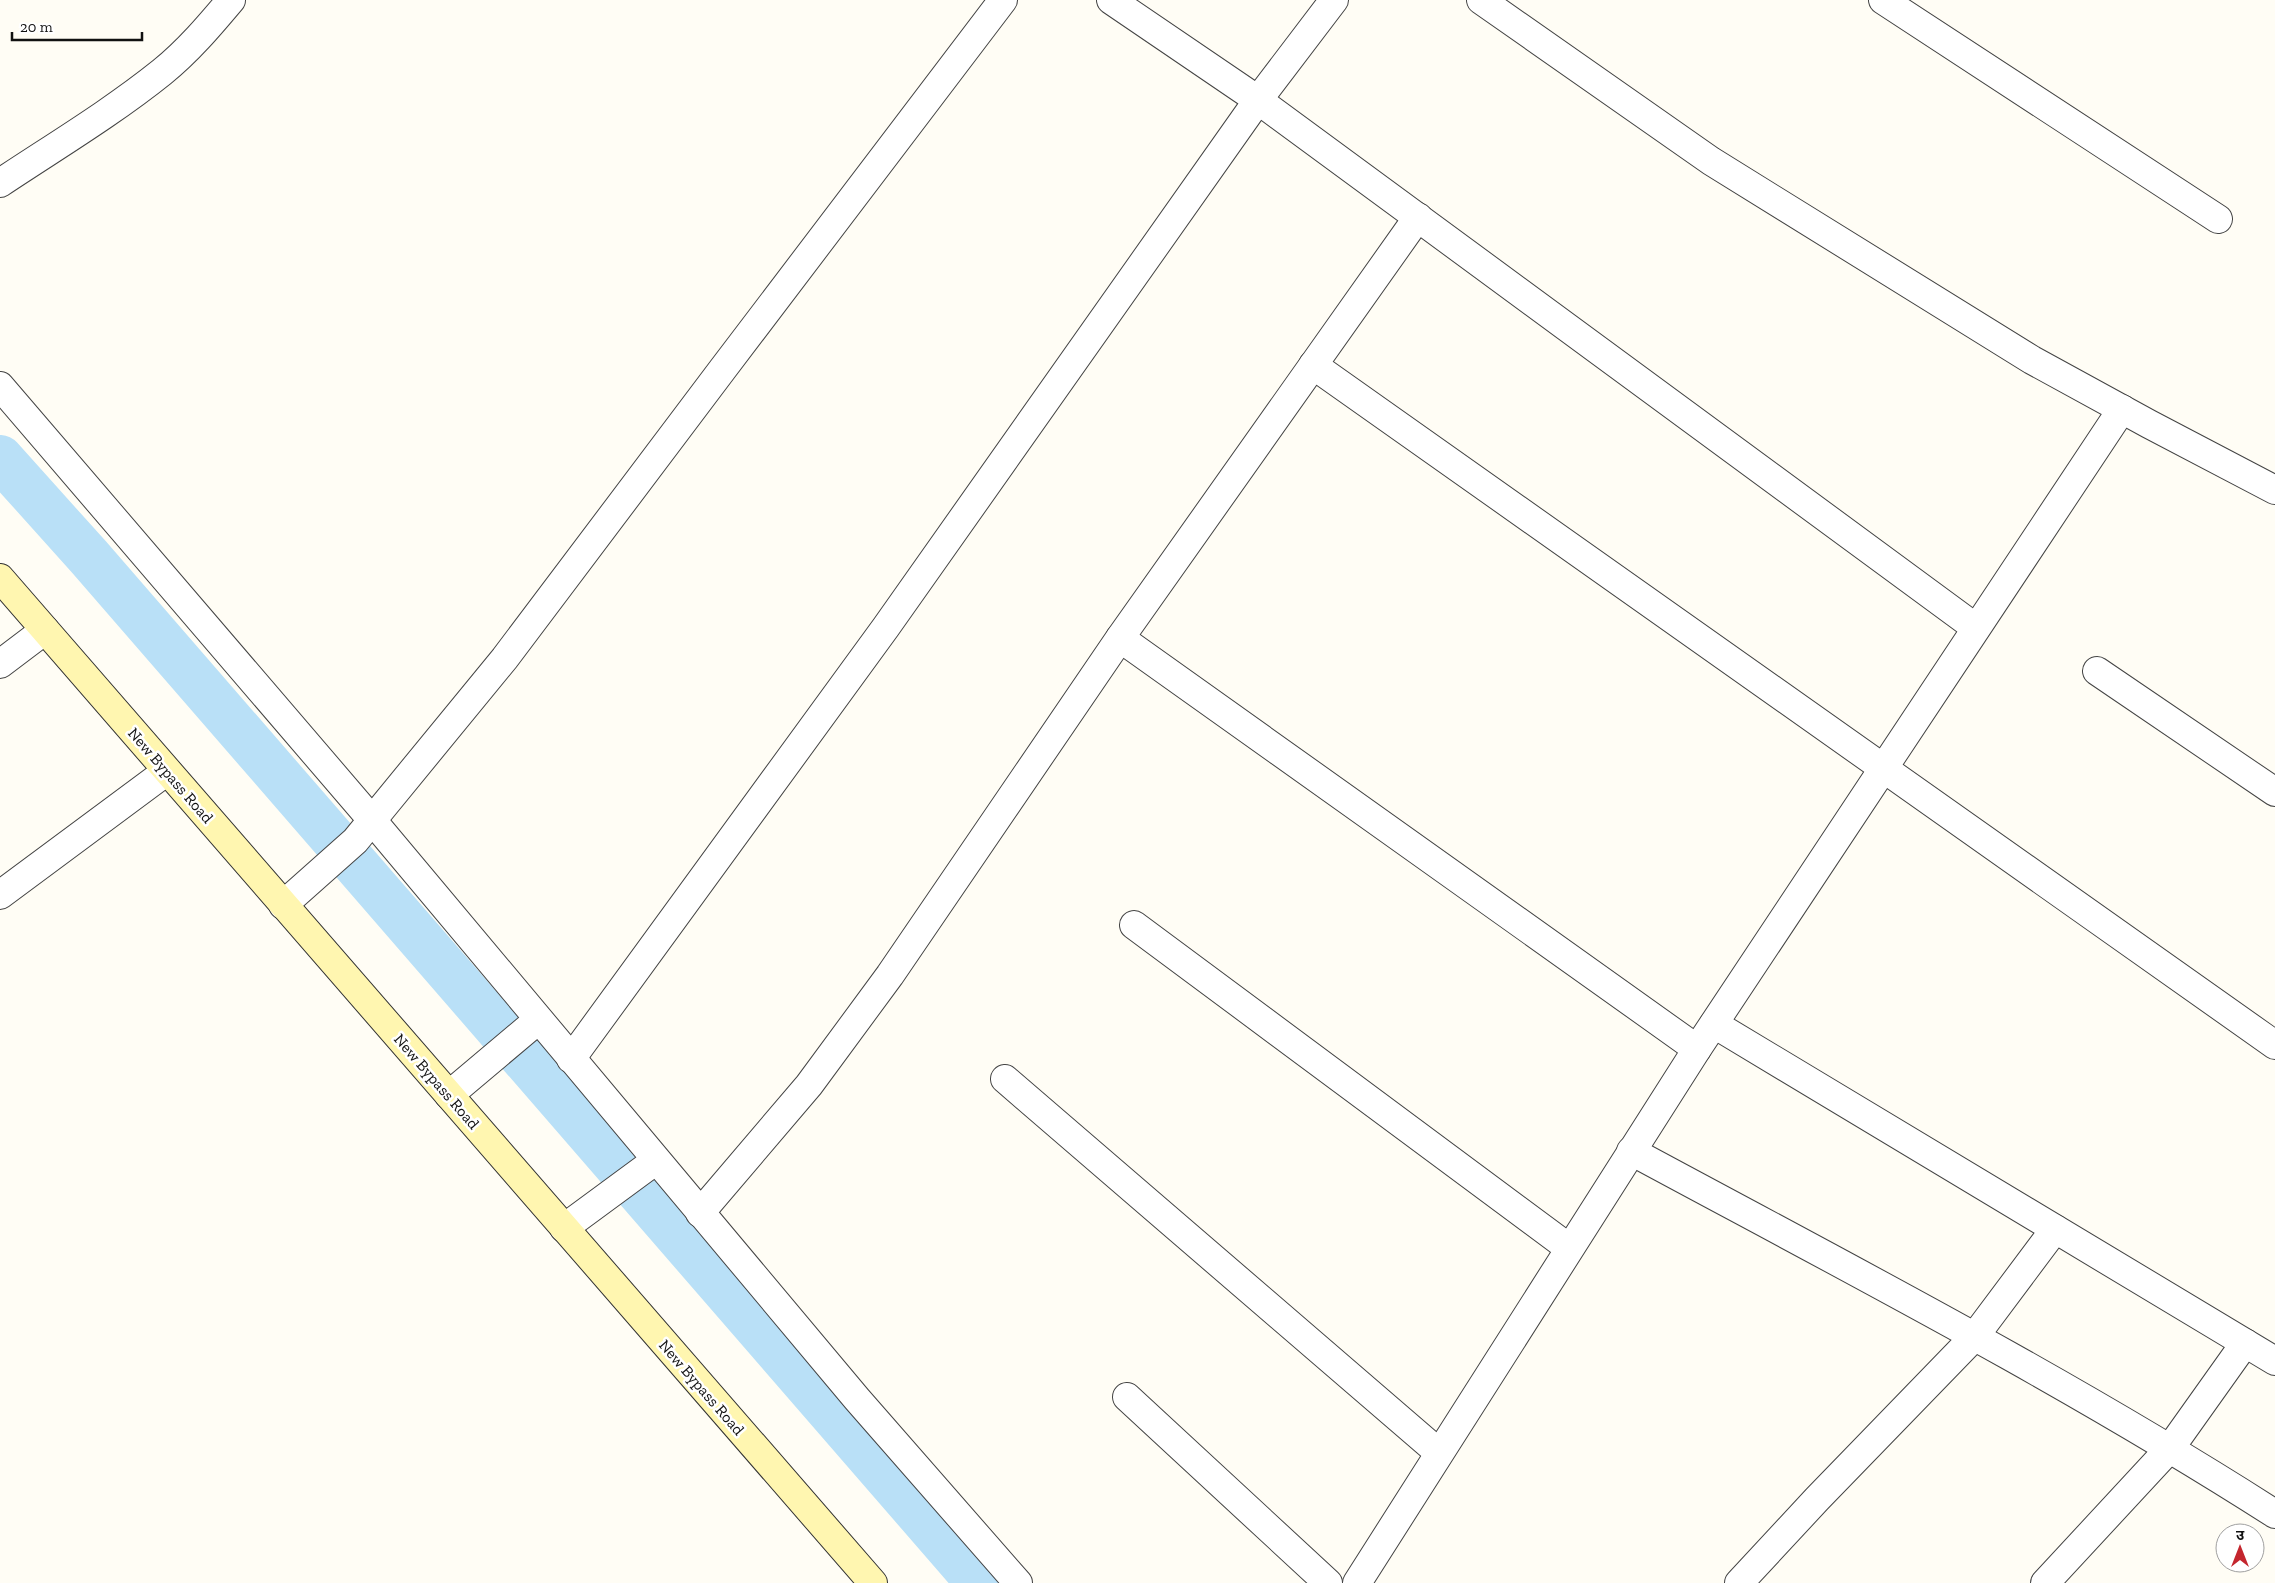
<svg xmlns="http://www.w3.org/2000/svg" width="2275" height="1583" font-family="'Zilla Slab','Noto Sans Devanagari',serif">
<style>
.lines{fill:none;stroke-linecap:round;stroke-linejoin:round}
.canal{stroke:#b9e0f7;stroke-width:46}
.street-casing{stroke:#444;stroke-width:30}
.secondary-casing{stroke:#333;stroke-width:30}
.street{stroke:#fff;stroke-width:28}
.secondary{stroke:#fff6b0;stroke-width:28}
.labels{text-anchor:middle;stroke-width:5;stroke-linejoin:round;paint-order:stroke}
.street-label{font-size:16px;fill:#111;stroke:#fff}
</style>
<rect width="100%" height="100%" fill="#fffdf5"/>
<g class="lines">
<path class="canal" d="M0,458L89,557L979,1583"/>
<defs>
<g id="street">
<path d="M1111,0L1258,100L1976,628"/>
<path d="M1481,0L1711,161L2032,360L2149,424L2275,490"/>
<path d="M1883,0L2218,219"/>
<path d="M0,183C54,147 111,113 162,72C188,51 210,25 231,0"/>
<path d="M1313,365L2275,1045"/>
<path d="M0,386L372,820L857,1399L1018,1583"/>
<path d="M1120,638L1697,1049"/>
<path d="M0,664L45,630"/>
<path d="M2097,671L2275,792"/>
<path d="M0,895L167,771"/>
<path d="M283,905L355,841L505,658L722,370L1003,0"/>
<path d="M1134,925L1569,1248"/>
<path d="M1714,1024L2275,1361"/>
<path d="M571,1059L886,627L1258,100L1334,0"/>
<path d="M1005,1079L1438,1452"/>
<path d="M449,1095L538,1020"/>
<path d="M1631,1151C1848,1268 2067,1381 2275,1514"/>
<path d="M700,1213L809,1085L890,975L1120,638L1418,217"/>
<path d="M564,1228L655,1161"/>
<path d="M1127,1397L1328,1583"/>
<path d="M1357,1583L1697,1049L2122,409"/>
<path d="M1739,1583L1817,1499L1975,1336L2055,1229"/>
<path d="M2045,1583L2171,1447L2245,1343"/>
</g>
<path id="secondary" d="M0,578L873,1583"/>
</defs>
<use href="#street" class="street-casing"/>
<use href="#secondary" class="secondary-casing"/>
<use href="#street" class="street"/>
<use href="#secondary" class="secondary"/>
</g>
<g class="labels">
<g class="street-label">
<text transform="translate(171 775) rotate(49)" y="6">New Bypass Road</text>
<text transform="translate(437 1081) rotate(49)" y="6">New Bypass Road</text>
<text transform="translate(702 1387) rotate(49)" y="6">New Bypass Road</text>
</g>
</g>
<g transform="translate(2240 1548)"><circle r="24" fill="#ffffff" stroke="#a0a0a0"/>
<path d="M0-4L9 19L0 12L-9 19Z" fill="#c4262e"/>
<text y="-8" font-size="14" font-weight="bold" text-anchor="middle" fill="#111111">उ</text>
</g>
<path d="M12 32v8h130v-8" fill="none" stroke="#111111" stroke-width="2.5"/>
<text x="20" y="32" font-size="15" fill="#111111" stroke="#ffffff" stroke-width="4" paint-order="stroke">20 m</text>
</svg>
